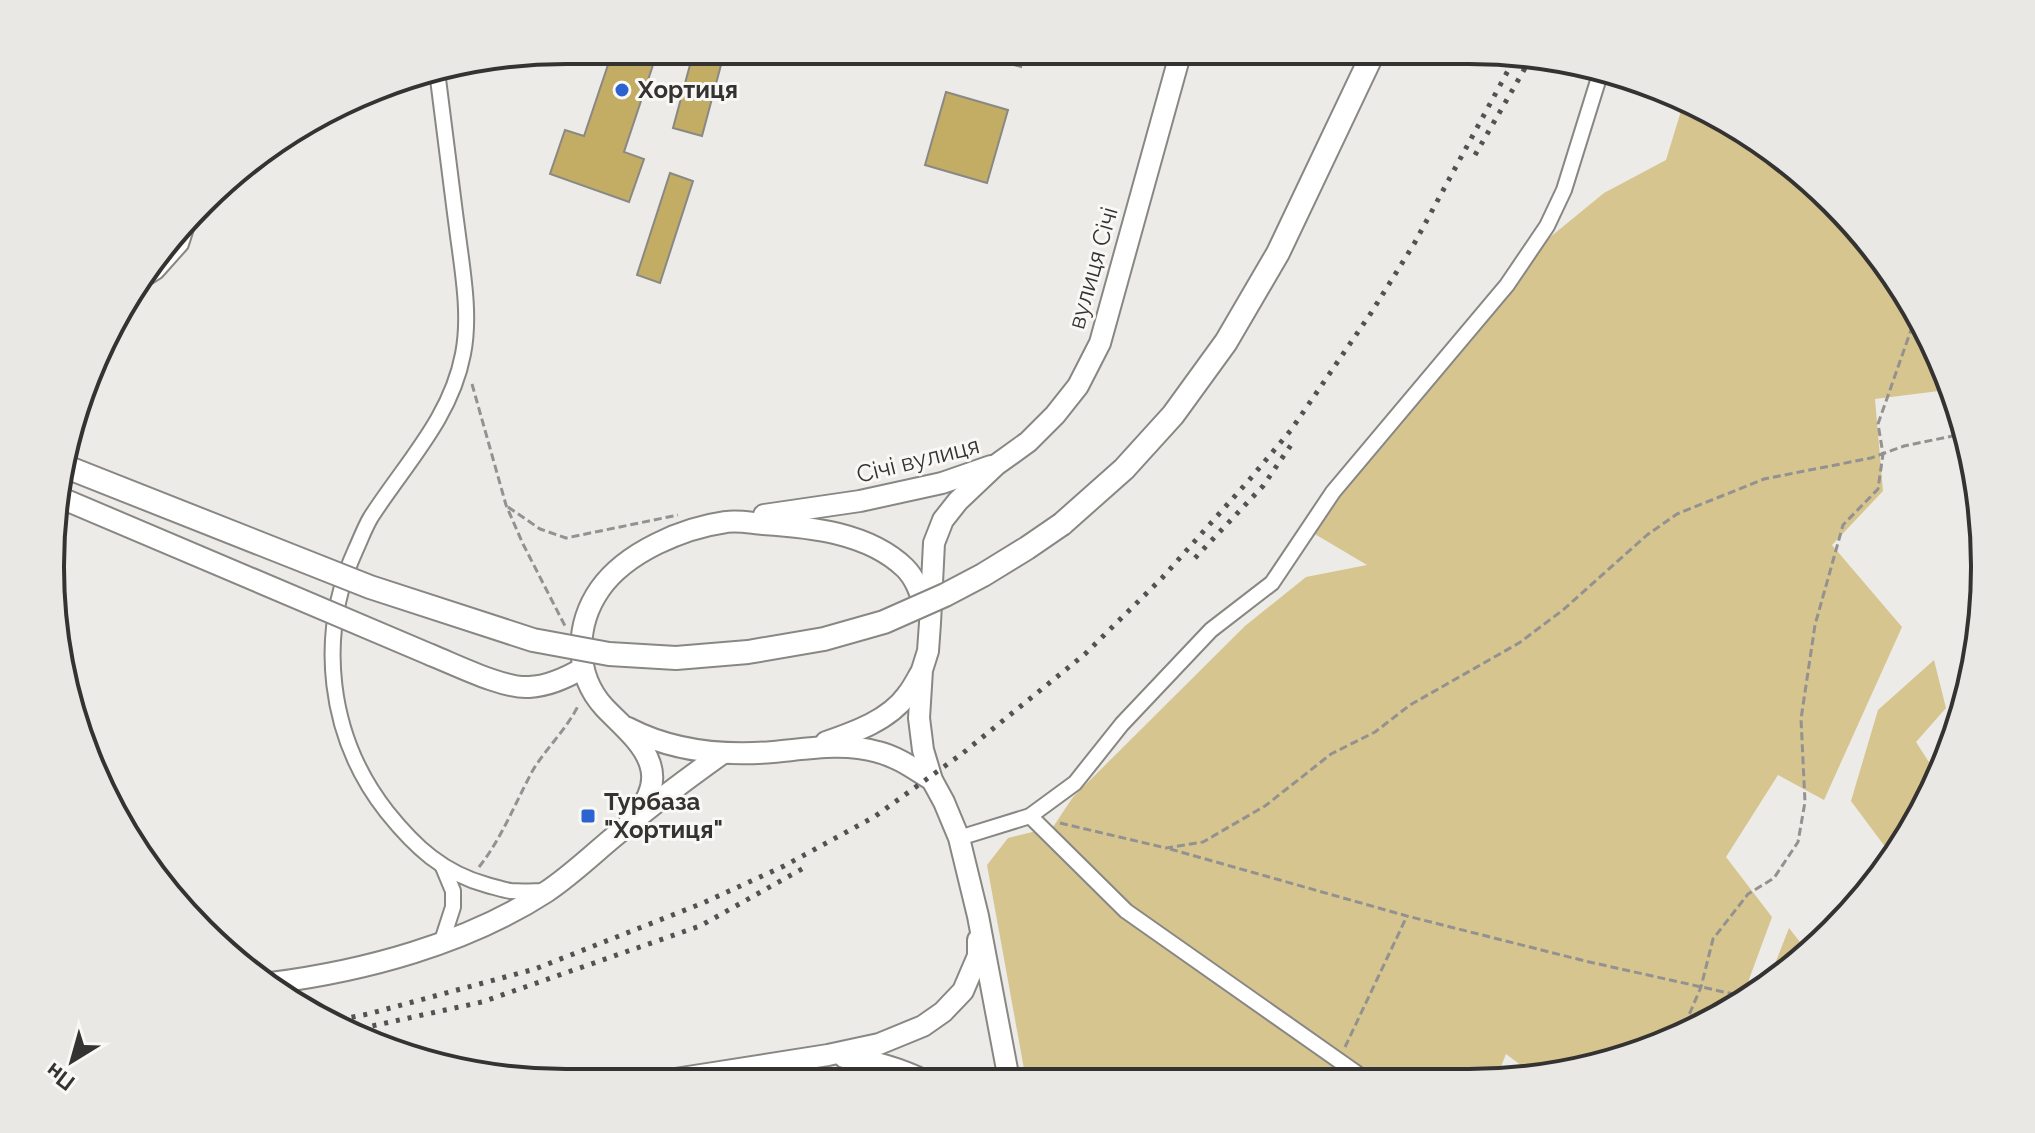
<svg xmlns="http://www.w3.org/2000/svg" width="2035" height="1133" font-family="Raleway,sans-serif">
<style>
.green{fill:#d6c58f}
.building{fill:#c3ac63;stroke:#898885;stroke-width:2}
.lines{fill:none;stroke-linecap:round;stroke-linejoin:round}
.lane-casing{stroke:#888784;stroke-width:11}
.street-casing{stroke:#888784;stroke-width:18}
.secondary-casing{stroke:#888784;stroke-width:24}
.primary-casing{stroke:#888784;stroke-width:26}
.path{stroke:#939290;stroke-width:3;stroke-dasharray:8 4;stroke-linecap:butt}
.lane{stroke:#fff;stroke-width:7}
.street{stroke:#fff;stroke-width:14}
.secondary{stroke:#fff;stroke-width:20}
.primary{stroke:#fff;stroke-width:22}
.rail{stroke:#535250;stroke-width:5;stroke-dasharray:4 8;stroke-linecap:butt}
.secondary-bridge-casing{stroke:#888784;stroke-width:24;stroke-linecap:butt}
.primary-bridge-casing{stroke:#888784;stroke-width:26;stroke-linecap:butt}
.secondary-bridge{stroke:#fff;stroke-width:20}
.primary-bridge{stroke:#fff;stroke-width:22}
.poi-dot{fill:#2d62d1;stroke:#f9f8f5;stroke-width:3}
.labels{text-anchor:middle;stroke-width:6;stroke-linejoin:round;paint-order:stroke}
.poi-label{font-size:24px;font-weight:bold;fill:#343332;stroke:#f9f8f5;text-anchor:start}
.street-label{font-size:24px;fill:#343332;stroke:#f9f8f5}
.rim{fill:none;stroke:#343332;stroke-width:4}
</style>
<rect width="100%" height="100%" fill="#ecebe8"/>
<g class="green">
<path d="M1684,101L1726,119L1878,252L1947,390L1875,399L1883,491L1832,545L1902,627L1824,800L1778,775L1726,857L1772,917L1740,1004L1666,1044L1538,1078L1506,1054L1496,1079L1026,1080L987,865L1008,838L1053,827L1073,797L1245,626L1306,577L1367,565L1308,530L1527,256L1604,193L1666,160Z"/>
<path d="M1934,660L1946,708L1916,742L1934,770L1916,824L1903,842L1886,848L1851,801L1878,710Z"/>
<path d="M1789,928L1807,951L1766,987Z"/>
</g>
<g class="building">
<path d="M613,50H658L624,152L644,159L629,202L550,174L565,130L584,136Z"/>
<path d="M694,50H725L702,136L673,128Z"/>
<path d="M977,50L1025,51L1021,67L976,54Z"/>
<path d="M946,92L1008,110L987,183L925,165Z"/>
<path d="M670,173L693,181L660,283L637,275Z"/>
</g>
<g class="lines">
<defs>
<path id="lane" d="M132,291L159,274L184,246L192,221"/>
<g id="street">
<path d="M437,71C444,124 450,176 457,228C462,268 471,314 463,354C451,418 405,464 371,517C365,527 361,538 356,549C316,636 328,737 387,812C415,847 443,873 487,885C495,887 503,890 511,891C523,892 535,891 547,891"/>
<path d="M1030,816L1126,911L1365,1079"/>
<path d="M959,838L1030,816L1075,783L1122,724L1211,630L1272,583L1333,492L1507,285L1547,226L1564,190L1602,68"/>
<path d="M441,944L453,907V891L443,867"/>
</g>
<g id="secondary">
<path d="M764,515L860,501L942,483L991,466"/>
<path d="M431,655C456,665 504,689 529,687C549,686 566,678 583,668"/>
<path d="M628,728C672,751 724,756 773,752C806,749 844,742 878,752C898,757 914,769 932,780"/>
<path d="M826,742C855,732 889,720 907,695C912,689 916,681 920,674"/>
<path d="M629,824C643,807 658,787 650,764C643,742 620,724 604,707C574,674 575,625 600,589C626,552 683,528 726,522C738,520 751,523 763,524C811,527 869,533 905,568C917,580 921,596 926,611"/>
<path d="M271,983C364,971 466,944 546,892C572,875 596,851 621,831C654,803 688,778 723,753"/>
<path d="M844,1057C873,1061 899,1068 925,1081"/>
<path d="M1009,1080L978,916L959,838L944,802L932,780L923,750L919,718L922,670L928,651L930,623L934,543L943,520L958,501L996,465L1028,442L1055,415L1078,386L1100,343L1181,51"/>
<path d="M656,1082L828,1055L879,1044L923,1026L943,1012L963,991L978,956V940"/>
</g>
<path id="primary" d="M1062,524L1124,469L1173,415L1226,342L1278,253L1374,51"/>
</defs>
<use href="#lane" class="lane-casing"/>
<use href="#street" class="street-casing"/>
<use href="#secondary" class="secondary-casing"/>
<use href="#primary" class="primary-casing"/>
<g class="path">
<path d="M472,384L506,505L523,544L565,626"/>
<path d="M508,507L540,529L566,538L678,515"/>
<path d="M1060,823L1166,848L1203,842L1265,806L1331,754L1375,732L1410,705L1519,643L1563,610L1647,535L1677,514L1764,479L1871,458L1904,446L1967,433"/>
<path d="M1170,849L1407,916L1585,961L1751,998"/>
<path d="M479,867C502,838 515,803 533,770C547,747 567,729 579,704"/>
<path d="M1680,1036L1701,987L1713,939L1748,894L1774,878L1798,842L1805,802L1801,719L1815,625L1843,525L1878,489L1883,454L1878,424L1911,330L1915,327"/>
<path d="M1345,1047L1407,916"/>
</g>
<use href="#lane" class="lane"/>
<use href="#street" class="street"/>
<use href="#secondary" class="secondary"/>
<use href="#primary" class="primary"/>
<g class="rail">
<path d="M1475,155L1532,56"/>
<path d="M1195,558L1263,486L1293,442"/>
<path d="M328,1022L368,1014L535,969L703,903L784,866L874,817L963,753L1085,654L1162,578L1250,479L1291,430L1371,313L1414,244L1517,54"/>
<path d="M349,1031L482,1002L700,926L809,865"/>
</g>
<defs>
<path id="secondary-bridge" d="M61,498L431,655"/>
<path id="primary-bridge" d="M64,466L370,587L533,640L609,654L676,658L748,652L824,639L884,622L945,595L983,575L1027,548L1062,524"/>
</defs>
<use href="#secondary-bridge" class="secondary-bridge-casing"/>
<use href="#primary-bridge" class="primary-bridge-casing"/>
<use href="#secondary-bridge" class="secondary-bridge"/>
<use href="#primary-bridge" class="primary-bridge"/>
</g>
<g class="poi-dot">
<circle cx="622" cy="90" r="8"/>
<rect x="580" y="808" width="16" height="16" rx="4"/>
</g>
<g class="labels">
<g class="poi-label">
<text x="638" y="98">Хортиця</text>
<text x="604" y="810">Турбаза<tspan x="604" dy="28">"Хортиця"</tspan></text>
</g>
<g class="street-label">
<text transform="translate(1093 268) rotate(-74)" y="8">вулиця Січі</text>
<text transform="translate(918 460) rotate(-14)" y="8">Січі вулиця</text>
</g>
</g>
<path d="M0 0H2035V1133H0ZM566 64H1469A502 502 0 0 1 1971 566V567A502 502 0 0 1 1469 1069H566A502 502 0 0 1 64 567V566A502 502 0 0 1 566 64Z" fill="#e9e8e5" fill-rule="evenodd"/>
<path class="rim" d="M566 64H1469A502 502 0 0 1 1971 566V567A502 502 0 0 1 1469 1069H566A502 502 0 0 1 64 567V566A502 502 0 0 1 566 64Z"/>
<g transform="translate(72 1061) rotate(217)" stroke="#f9f8f5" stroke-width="6" paint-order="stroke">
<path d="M0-6L14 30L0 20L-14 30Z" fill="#343332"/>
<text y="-12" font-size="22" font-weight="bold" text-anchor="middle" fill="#343332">Пн</text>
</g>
</svg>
